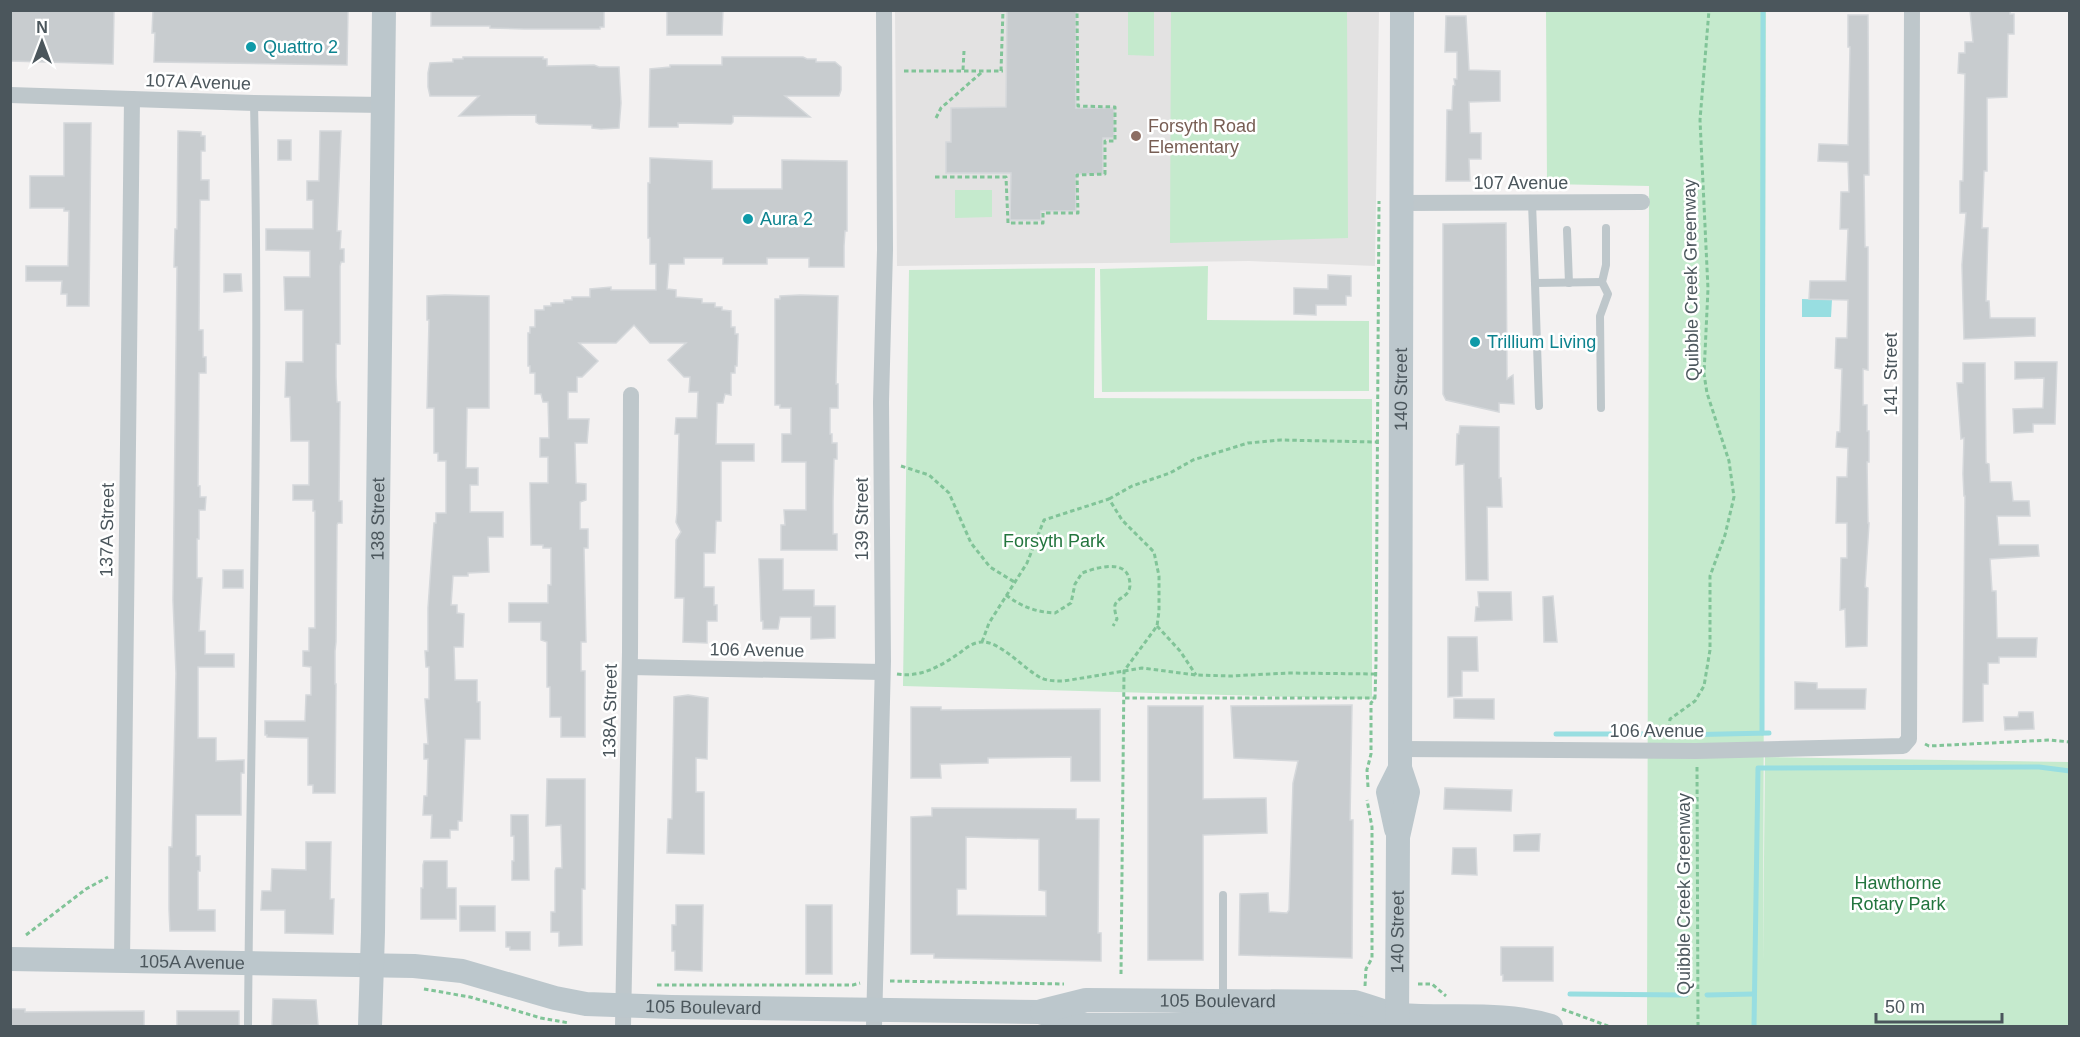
<svg xmlns="http://www.w3.org/2000/svg" width="2080" height="1037" font-family="Arial,sans-serif">
<style>
.education{fill:#e3e2e2}
.green{fill:#c5eacd}
.water{fill:#98dee1}
.lines{fill:none;stroke-linecap:round;stroke-linejoin:round}
.stream{stroke:#98dee1;stroke-width:5}
.building{fill:#c8cccf;stroke:#d5d8db;stroke-width:1.5;fill-rule:evenodd}
.path{stroke:#81c498;stroke-width:3;stroke-dasharray:4.5 3;stroke-linecap:butt}
.lane{stroke:#bec7cb;stroke-width:8}
.street{stroke:#bec7cb;stroke-width:16}
.secondary{stroke:#bcc7cc;stroke-width:24}
.culture-dot{fill:#0f9aa8;stroke:#fff;stroke-width:2}
.education-dot{fill:#8d6e63;stroke:#fff;stroke-width:2}
.labels{text-anchor:middle;stroke-width:5;stroke-linejoin:round;paint-order:stroke}
.culture-label{font-size:18px;fill:#0d838f;stroke:#fff;text-anchor:start}
.street-label{font-size:18px;fill:#4b565c;stroke:#fff}
.education-label{font-size:18px;fill:#785e54;stroke:#fff;text-anchor:start}
.park-label{font-size:18px;fill:#23753e;stroke:#fff}
</style>
<rect width="100%" height="100%" fill="#f3f1f1"/>
<path class="education" d="M895,11H1379L1375,266L1249,261L897,266Z"/>
<g class="green">
<path d="M1128,11H1154V56L1128,55Z"/>
<path d="M1171,11H1347L1348,238L1170,243Z"/>
<path d="M1546,11H1766L1763,962L1765,757L2069,762V1026H1647L1649,186L1547,184Z"/>
<path d="M955,190H992V217L955,218Z"/>
<path d="M1208,266L1207,320L1369,321V391L1102,392L1100,269Z"/>
<path d="M1095,268L1094,398L1372,399V699L903,686L909,270Z"/>
</g>
<path class="water" d="M1802,299L1832,300L1831,317H1802Z"/>
<g class="lines">
<g class="stream">
<path d="M1762,733L1763,10"/>
<path d="M1556,734H1655"/>
<path d="M1678,735L1769,733"/>
<path d="M1570,994L1686,995"/>
<path d="M1707,995L1754,994"/>
<path d="M1754,1026L1758,768L2039,767L2070,771"/>
</g>
</g>
<g class="building">
<path d="M10,10H114L113,64L10,61Z"/>
<path d="M153,10H348L347,65L154,62L155,33H152Z"/>
<path d="M431,10H604V27H600V29H524L490,28V26H431Z"/>
<path d="M667,10H723L722,35H667Z"/>
<path d="M1007,10H1076V108H1114V138H1103V174H1076V211H1041V220H1010L1011,173H946V142H951V108L1006,107Z"/>
<path d="M1970,10H2010V14H2014V34H2008L2007,97L1987,98V171H1984L1982,228H1988L1986,301H1989L1990,318H2035V336L1964,339L1962,265L1966,213H1960V181H1963L1965,74L1958,73L1959,53H1965V42H1973Z"/>
<path d="M1848,15H1868L1869,175H1864L1865,247H1868V370L1863,369V405H1867V431H1869V462H1867L1868,523H1869L1865,587L1868,588L1867,646L1846,647L1845,609L1840,610L1841,558H1847V523H1836L1837,477H1847L1848,448L1836,447L1837,432H1840L1842,369L1835,368L1836,338H1847L1848,300L1809,299L1810,281H1846L1848,229H1840L1841,192H1849L1848,162L1818,161L1819,144L1848,145L1850,47H1848Z"/>
<path d="M1446,16H1466L1469,70L1500,71V101L1469,102L1470,133H1481V159H1469L1470,181H1446L1447,110H1452L1453,86L1455,85L1454,79H1457V52H1445Z"/>
<path d="M463,57H543V59H547V66L594,65L599,67H619L621,103L619,128L601,129L592,128V125L539,124L536,122V115L459,116L479,96H430L428,87V73L430,63L453,62V59H463Z"/>
<path d="M722,57H803L807,59H816V62H835L841,67V90L839,96H785L810,117L733,116V122L731,124L678,123V127H649L650,69L670,67V65H722Z"/>
<path d="M64,123H91L89,306H67V294H61L62,281H26V266H68L69,211H64V208H30V176H64Z"/>
<path d="M178,131L201,132V136H205V151H201V180H209V200H200L199,330H203V357H206V373H199L198,486H200V497H206L205,510H199V539H197V578H202L199,631H205V654H234V667H198V738H216V761L244,760V773H241V815H196V856H200V871H198V910H215V931H170L169,909V847H172L176,673L173,600L177,267H174L175,229H177Z"/>
<path d="M320,131H341L337,231H341L340,249H344V262H341L340,266V344H336V377L337,402H340L339,501H342V523H338L337,525L336,642L335,651V684H336L335,793H313V785H308V738L267,737V735H265V721H305L306,695H311V667L303,666V651H309V628H315V511H313V500H293V485H309V441H291L290,397H285L286,362H303V310H285L284,277H310V251L266,250V229H313V200H307V181H319Z"/>
<rect x="278" y="140" width="13" height="20"/>
<path d="M650,158L712,161V189H782V160L847,161V231H845L844,246V267H809V258H767V264H723V258H684V264H669L667,289L676,290V297L702,299V303H715V307H722V310L731,311V327H735V334H738L737,366H735V373H731V395L725,394L723,403H717L716,444H754V461H721V521H716L715,553H704V587H714V605H717V621H707V643L683,642L684,598H675L676,540L681,532L676,522L677,513L679,434H675L676,418H697L698,392H689L690,377H684L668,360L686,343H650L634,325L616,343H579L598,361L582,377H577V392H568V419H589L587,443H575L576,483L586,484V500L580,502V529H588V548H584L586,642H581V671H585V737H561V717H550V687H547V642L541,640V622H509V603H548V585H551V548H543V545H531L530,483H548V457H540V438H549L548,402H543L541,394H535V373H530V366H528V333H530V327H535V310H544V306H551V303H564V300H572V297H590V289L611,287V290H656V264H650V238H648V183H650Z"/>
<path d="M1506,223L1507,379L1513,375L1514,404L1499,403V412L1446,400L1443,394V224Z"/>
<path d="M224,274H241L242,291L224,292Z"/>
<path d="M1328,275L1351,276V296H1346V305H1316V315L1294,314V288L1328,289Z"/>
<path d="M445,295L489,296V408H467L466,468H478V485H470V512H503V537H488L489,572L468,573V576H453L451,605H457V613L464,614L463,647H454L455,680H477V702H480V739H465L462,821H458V830H450V838H431L432,815H423L424,796H427L428,759H424V744H428L425,699H429V667H426L425,651H428V608L434,523H436V513H446V461H438V453H434V408H427L429,320H427V296Z"/>
<path d="M800,295L838,296L836,384H838V408H830V434H832V443H837V459H834L833,501V534H837V550H781V525H785L784,510H806V462H782V434H791V408H780V405H775V299H780V296Z"/>
<path d="M2015,362H2057L2055,424H2033V432L2014,433L2013,409L2043,408L2044,378L2015,379Z"/>
<path d="M1963,363H1985L1986,463L1989,464L1990,482H2011L2013,501H2029L2030,516H1997L1999,545H2038L2039,556L1990,559L1992,591H1996L1997,638H2037L2036,657H1999V663H1988V684H1983V721L1963,722L1965,496H1964L1963,474L1964,438L1961,439L1957,383H1963Z"/>
<path d="M1460,426L1499,427V478H1501L1502,507H1487L1488,580H1466L1464,464L1456,465L1457,434H1459Z"/>
<path d="M759,559H783V590H814V606H835V638L811,639V617H780L778,629H763V621H761Z"/>
<rect x="223" y="570" width="20" height="18"/>
<path d="M1478,592H1511L1512,620L1475,621L1476,607H1479Z"/>
<path d="M1553,596L1557,642H1544L1543,597Z"/>
<path d="M1448,637H1477L1478,671H1462V696L1448,697Z"/>
<path d="M1795,682L1817,683V689H1866L1865,709H1795Z"/>
<path d="M688,695L708,698L707,759L696,758V792H704V854L667,853L668,819H672L674,697Z"/>
<path d="M1454,699H1494V719L1454,718Z"/>
<path d="M1352,705L1350,820H1353L1352,958L1239,955L1240,894L1268,893L1269,912L1287,913L1289,910L1293,783L1298,761L1234,758L1231,706Z"/>
<path d="M1148,706H1203V799L1266,798L1267,833L1203,835V960H1148Z"/>
<path d="M911,707H941V710L1100,709V781H1071V757L988,758V763L940,764L941,778H911Z"/>
<path d="M2019,712H2033L2034,729L2005,730L2004,717H2018Z"/>
<path d="M547,779H585V889H582V945L559,946V932H551V912H555V871L556,868H562L561,825L546,826Z"/>
<path d="M1445,788L1512,790L1511,811L1444,809Z"/>
<path d="M932,808L1076,809V819H1099L1098,933H1101V961L934,958V954H911V817L932,816ZM966,837L1039,839V890L1046,891V916L957,915V889H966Z"/>
<path d="M511,815H528L529,880H512V861H514V836H511Z"/>
<path d="M1540,834L1539,851H1514V835Z"/>
<path d="M306,842H331L330,899H334L333,934L285,933V910H261L262,891H271L272,869L306,870Z"/>
<path d="M1453,848H1476L1477,875L1452,874Z"/>
<path d="M424,861H447V888H456V919H421V888H423V865Z"/>
<path d="M676,905H703L702,971L675,970V951H672V925H676Z"/>
<rect x="806" y="905" width="26" height="69"/>
<rect x="460" y="906" width="35" height="25"/>
<path d="M506,932H530V950H510V947H506Z"/>
<path d="M1501,947H1553V981H1503V975H1501Z"/>
<path d="M273,999L316,1000L318,1025L272,1026Z"/>
<path d="M10,1009H25V1012L144,1011V1026H10Z"/>
<rect x="177" y="1011" width="62" height="15"/>
</g>
<g class="lines">
<g class="path">
<path d="M963,70L964,51"/>
<path d="M904,71H1003"/>
<path d="M1001,71L1003,10"/>
<path d="M936,118L941,108L982,72"/>
<path d="M935,177H1006L1008,223H1043V213H1078L1077,175L1105,174V141H1115V107L1078,106L1077,10"/>
<path d="M901,466L929,475L949,493L971,543L990,567L1016,583"/>
<path d="M1109,499L1132,486L1170,473L1193,460L1248,443L1281,440L1377,442"/>
<path d="M1006,595C1022,607 1036,612 1055,613L1071,603L1075,584L1082,573C1095,568 1124,559 1129,578C1130,582 1131,587 1128,592C1125,597 1117,599 1115,605C1114,610 1116,615 1117,619L1113,626"/>
<path d="M1157,626L1180,651L1196,675"/>
<path d="M982,642L989,623L1027,563L1044,520L1109,499L1122,520L1154,552L1159,576V611L1157,626L1124,671L1121,974"/>
<path d="M897,674C922,678 942,665 961,652C967,647 974,642 982,642C1000,641 1024,669 1041,678C1048,681 1056,681 1064,681L1142,668L1196,675L1231,676L1288,673L1375,674"/>
<path d="M1125,698H1375"/>
<path d="M1668,736L1670,719L1695,701L1704,686L1710,650V576L1725,535L1734,497L1729,461L1707,393L1704,374L1708,289L1700,120L1709,10"/>
<path d="M1925,744L1929,746L2050,740L2070,742"/>
<path d="M1697,767L1698,1026"/>
<path d="M1368,787L1367,770L1371,754V703L1375,698L1376,662L1379,201"/>
<path d="M26,935L86,889L108,877"/>
<path d="M890,981L1064,984"/>
<path d="M1418,984H1432L1446,996"/>
<path d="M657,985H853L860,983"/>
<path d="M1365,986L1366,969L1372,958V827L1367,800"/>
<path d="M424,989L470,997L541,1018L569,1023"/>
<path d="M1562,1009L1608,1026"/>
</g>
<g class="lane">
<path d="M1532,203L1535,283L1602,282"/>
<path d="M1567,230L1569,283"/>
<path d="M1535,283L1539,406"/>
<path d="M1601,408L1600,316L1608,294L1602,282L1606,265V228"/>
<path d="M1223,1001V895"/>
<path d="M248,1026C250,719 261,411 254,103"/>
</g>
<g class="street">
<path d="M10,95L254,103L383,105"/>
<path d="M1401,203L1642,202"/>
<path d="M630,667L882,672"/>
<path d="M1401,749L1696,751L1903,746L1909,739L1912,10"/>
<path d="M122,961L132,99"/>
<path d="M623,1026L630,652L631,395"/>
<path d="M874,1026L883,661L881,402L885,250L884,10"/>
</g>
<g class="secondary">
<path d="M1396,829L1388,792L1400,768"/>
<path id="s1" d="M10,959L414,966L462,971L555,998L586,1004L671,1007L1039,1012L1086,1025H1170L1210,1022L1366,1024L1397,1014"/>
<path id="s2" d="M1042,1011L1086,1000L1355,1002C1370,1006 1385,1013 1400,1015C1450,1019 1503,1011 1551,1026"/>
<path id="s3" d="M370,1026L373,932L384,10"/>
<path id="s4" d="M1397,1026L1398,837L1408,792L1400,768L1402,10"/>
</g>
</g>
<g class="culture-dot">
<circle cx="251" cy="47" r="6"/>
<circle cx="748" cy="219" r="6"/>
<circle cx="1475" cy="342" r="6"/>
</g>
<circle class="education-dot" cx="1136" cy="136" r="6"/>
<g class="labels">
<g class="culture-label">
<text x="263" y="53">Quattro 2</text>
<text x="760" y="225">Aura 2</text>
<text x="1487" y="348">Trillium Living</text>
</g>
<g class="street-label">
<text transform="translate(198 82) rotate(2)" y="6">107A Avenue</text>
<text x="1521" y="189">107 Avenue</text>
<text transform="translate(1691 280) rotate(-91)" y="6">Quibble Creek Greenway</text>
<text transform="translate(1891 374) rotate(-90)" y="6">141 Street</text>
<text dy="6" stroke="none"><textPath href="#s4" startOffset="639">140 Street</textPath></text>
<text dy="6" stroke="none"><textPath href="#s3" startOffset="507">138 Street</textPath></text>
<text transform="translate(862 519) rotate(-90)" y="6">139 Street</text>
<text transform="translate(107 530) rotate(-89)" y="6">137A Street</text>
<text transform="translate(757 650) rotate(1)" y="6">106 Avenue</text>
<text transform="translate(610 711) rotate(-89)" y="6">138A Street</text>
<text x="1657" y="737">106 Avenue</text>
<text transform="translate(1684 894) rotate(-90)" y="6">Quibble Creek Greenway</text>
<text dy="6" stroke="none"><textPath href="#s4" startOffset="94">140 Street</textPath></text>
<text dy="6" stroke="none"><textPath href="#s1" startOffset="182">105A Avenue</textPath></text>
<text dy="6" stroke="none"><textPath href="#s2" startOffset="177">105 Boulevard</textPath></text>
<text dy="6" stroke="none"><textPath href="#s1" startOffset="698">105 Boulevard</textPath></text>
</g>
<g class="education-label">
<text x="1148" y="132">Forsyth Road<tspan x="1148" dy="21">Elementary</tspan></text>
</g>
<g class="park-label">
<text x="1054" y="547">Forsyth Park</text>
<text x="1898" y="889">Hawthorne<tspan x="1898" dy="21">Rotary Park</tspan></text>
</g>
</g>
<rect width="2080" height="1037" fill="none" stroke="#4b565c" stroke-width="24"/>
<g transform="translate(42 42)" stroke="#ffffff" stroke-width="4.5" paint-order="stroke">
<path d="M0-4.5L10 22L0 15L-10 22Z" fill="#4b565c"/>
<text y="-9" font-size="16" font-weight="bold" text-anchor="middle" fill="#4b565c">N</text>
</g>
<path d="M1876 1013v9h126v-9" fill="none" stroke="#4b565c" stroke-width="3"/>
<text x="1885" y="1013" font-size="18" fill="#4b565c" stroke="#ffffff" stroke-width="4.5" paint-order="stroke">50 m</text>
</svg>
